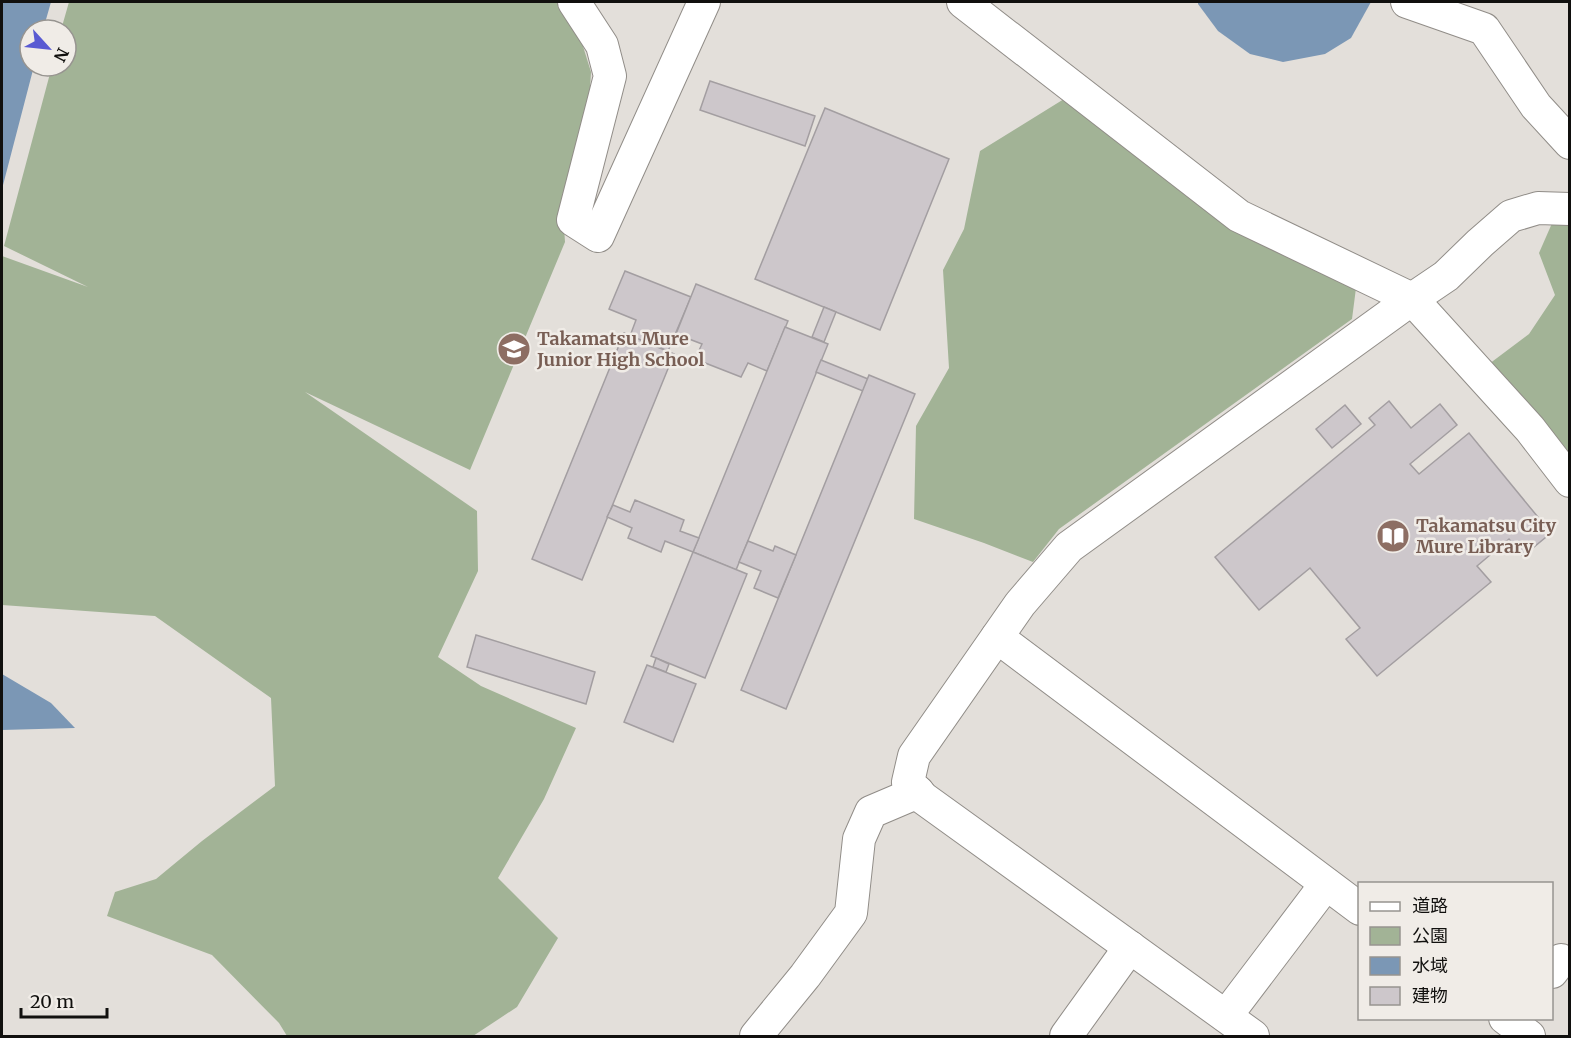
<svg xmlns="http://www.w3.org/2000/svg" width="1571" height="1038" font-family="Merriweather,'Noto Sans JP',serif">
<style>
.green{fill:#a2b396}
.water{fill:#7b97b5}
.building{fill:#cdc7cb;stroke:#a39ea1;stroke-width:1.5}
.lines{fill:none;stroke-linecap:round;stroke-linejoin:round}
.minor-casing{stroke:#918d88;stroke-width:34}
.minor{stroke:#fff;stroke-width:32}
.labels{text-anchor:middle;stroke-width:5;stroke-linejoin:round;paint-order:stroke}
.education-label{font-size:18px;font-weight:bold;fill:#785e54;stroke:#f0ece7;text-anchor:start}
</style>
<rect width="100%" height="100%" fill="#e3dfda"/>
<g class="green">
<path d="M69,2H556L577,27L591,72L589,104L562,196L565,242L470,470L305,392L477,511L478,571L438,657L481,686L576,728L544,799L498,878L558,938L517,1007L473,1036H287L279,1023L212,955L107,916L115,892L156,879L202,841L275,786L271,698L155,616L2,605V256L88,287L4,246L52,66H66V30H61Z"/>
<path d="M1064,99L1356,288L1352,319L1059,529L1033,562L984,543L914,519L916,426L949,368L943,270L964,229L980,151Z"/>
<path d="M1553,221L1569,225V465L1489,364L1529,334L1555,295L1539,253Z"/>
</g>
<g class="water">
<path d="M2,2H51L43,30H30V66H34L2,189Z"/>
<path d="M1198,2H1371L1351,38L1325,54L1283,62L1250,54L1218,31L1198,4Z"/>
<path d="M2,674L51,703L75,728L2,730Z"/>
</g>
<g class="building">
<path d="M710,81L815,116L805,146L700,110Z"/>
<path d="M825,108L949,159L880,330L755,279Z"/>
<path d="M625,271L691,297L668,351L630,336L636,320L609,309Z"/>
<path d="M696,284L788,321L767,371L748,363L741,377L695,359L702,344L676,334Z"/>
<path d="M824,307L836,312L824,342L812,337Z"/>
<path d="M785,327L828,344L736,570L693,552Z"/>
<path d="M624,333L674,354L582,580L532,559Z"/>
<path d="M821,360L868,379L863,391L816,372Z"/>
<path d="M869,375L915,394L786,709L741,690Z"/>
<path d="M1389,401L1411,428L1440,404L1457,425L1410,464L1419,474L1469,433L1551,533L1523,556L1509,539L1477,566L1491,582L1377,676L1346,639L1360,628L1310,568L1259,610L1215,557L1375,425L1369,418Z"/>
<path d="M1345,405L1361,424L1332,448L1316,429Z"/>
<path d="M635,500L684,520L680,531L699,538L693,552L665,541L661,552L628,538L632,528L607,517L613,505L630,512Z"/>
<path d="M748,541L773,551L775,546L796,555L778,598L754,588L761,571L739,562Z"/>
<path d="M693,552L747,574L705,678L651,656Z"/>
<path d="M476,635L595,672L586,704L467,667Z"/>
<path d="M656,658L669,664L666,672L653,667Z"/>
<path d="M647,665L696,684L673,742L624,722Z"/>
</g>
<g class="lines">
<defs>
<g id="minor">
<path d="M574,2L602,45L610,76L573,220L598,236L704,2"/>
<path d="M963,2L1239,216L1412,299L1530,429L1570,481"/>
<path d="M1407,2L1484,29L1536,106L1570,143"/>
<path d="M997,637L1360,909"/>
<path d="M1552,972L1561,960"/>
<path d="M1226,1016L1326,884"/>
<path d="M1505,1018L1529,1036"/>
<path d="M756,1036L805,976L851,913L859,839L871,812L918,792"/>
<path d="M1066,1036L1130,947"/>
<path d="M1253,1036L923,798L908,782L914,756L1020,604L1069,547L1412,299L1446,276L1480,243L1511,216L1538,208L1570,209"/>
</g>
</defs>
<use href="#minor" class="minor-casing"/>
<use href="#minor" class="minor"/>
</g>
<defs>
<symbol id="school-disc" viewBox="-11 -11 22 22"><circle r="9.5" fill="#8d6e63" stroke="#f0ece7"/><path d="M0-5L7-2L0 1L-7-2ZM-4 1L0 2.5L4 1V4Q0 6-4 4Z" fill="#fff"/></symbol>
<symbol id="library-disc" viewBox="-11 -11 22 22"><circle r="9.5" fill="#8d6e63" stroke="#f0ece7"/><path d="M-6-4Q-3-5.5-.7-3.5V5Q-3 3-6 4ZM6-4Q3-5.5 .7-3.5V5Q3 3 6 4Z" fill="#fff"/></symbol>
</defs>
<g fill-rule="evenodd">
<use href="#school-disc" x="495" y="330" width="38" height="38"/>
<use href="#library-disc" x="1374" y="517" width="38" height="38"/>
</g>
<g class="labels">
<g class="education-label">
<text x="537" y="345">Takamatsu Mure<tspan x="537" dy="21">Junior High School</tspan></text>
<text x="1416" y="532">Takamatsu City<tspan x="1416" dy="21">Mure Library</tspan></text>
</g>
</g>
<rect width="1571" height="1038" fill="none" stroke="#11100e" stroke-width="6"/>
<rect x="1358" y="882" width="195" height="138" fill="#f0ece7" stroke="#979490" stroke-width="1.5"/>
<rect x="1370" y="902" width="30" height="9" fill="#ffffff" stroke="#979490" stroke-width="1.5"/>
<text x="1412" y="912" font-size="18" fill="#11100e">道路</text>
<rect x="1370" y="927" width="30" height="18" fill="#a2b396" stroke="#979490" stroke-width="1.5"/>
<text x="1412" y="942" font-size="18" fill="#11100e">公園</text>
<rect x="1370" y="957" width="30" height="18" fill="#7b97b5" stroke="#979490" stroke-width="1.5"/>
<text x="1412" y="972" font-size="18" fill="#11100e">水域</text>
<rect x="1370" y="987" width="30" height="18" fill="#cdc7cb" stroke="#979490" stroke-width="1.5"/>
<text x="1412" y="1002" font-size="18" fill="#11100e">建物</text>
<g transform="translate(48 48) rotate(117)"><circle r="28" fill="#f0ece7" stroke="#979490" stroke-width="1.5"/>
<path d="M0-4.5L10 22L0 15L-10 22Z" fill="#595ad2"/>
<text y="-9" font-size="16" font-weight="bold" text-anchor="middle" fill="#11100e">N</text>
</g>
<path d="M21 1008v9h86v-9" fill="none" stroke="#11100e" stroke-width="3"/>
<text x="30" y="1008" font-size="18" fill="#11100e" stroke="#f0ece7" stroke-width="4.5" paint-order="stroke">20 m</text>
</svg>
